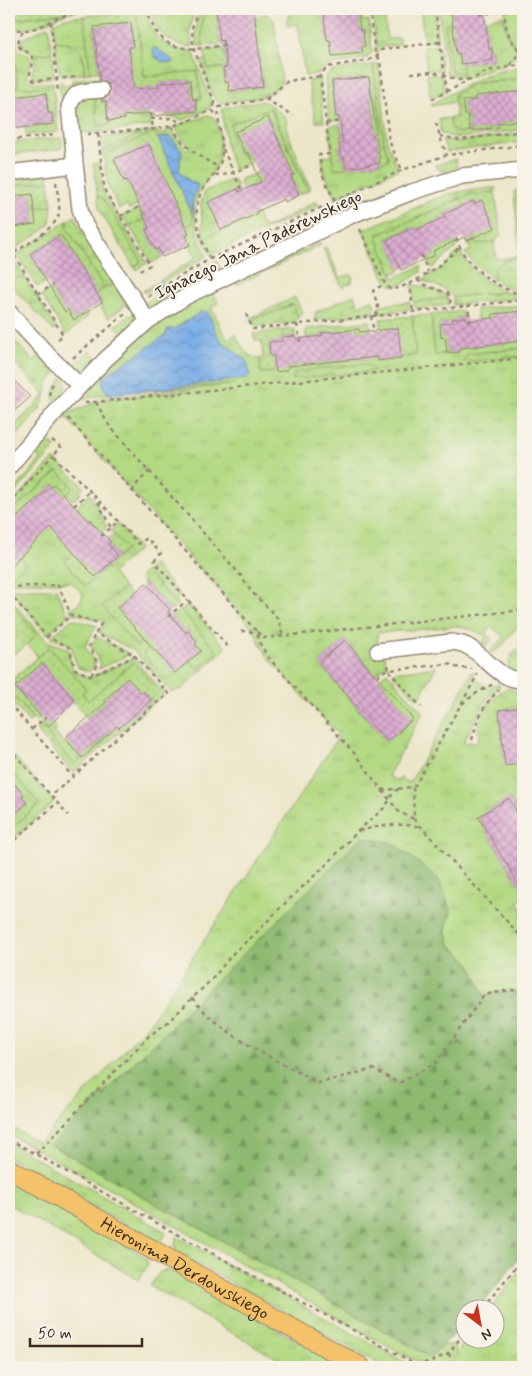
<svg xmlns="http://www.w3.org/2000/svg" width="532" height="1376" font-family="Mynerve,sans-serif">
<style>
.grass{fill:url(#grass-tufts);stroke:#778250}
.forest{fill:url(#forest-firs);stroke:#647248}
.wetland{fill:url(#wetland-marsh);stroke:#778250}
.garden{fill:url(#garden-dots);stroke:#778250}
.water{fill:url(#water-waves);stroke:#5a6c82}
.building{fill:url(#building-cross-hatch)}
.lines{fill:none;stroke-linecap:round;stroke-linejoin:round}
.minor-casing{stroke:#948874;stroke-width:18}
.major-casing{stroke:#948874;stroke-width:21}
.path{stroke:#948874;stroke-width:2.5;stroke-dasharray:4 4;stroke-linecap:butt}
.minor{stroke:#fff;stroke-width:15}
.major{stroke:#f3c26a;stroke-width:19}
.labels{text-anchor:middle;stroke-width:4;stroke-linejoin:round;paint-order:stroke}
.street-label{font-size:18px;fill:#3b2a1e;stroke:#f7f3e8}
</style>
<defs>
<pattern id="grass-tufts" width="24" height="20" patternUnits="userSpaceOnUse" patternTransform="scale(1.25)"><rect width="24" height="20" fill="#b3d983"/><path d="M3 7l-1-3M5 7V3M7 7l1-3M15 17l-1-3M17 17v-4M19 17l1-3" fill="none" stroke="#9bba71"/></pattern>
<pattern id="forest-firs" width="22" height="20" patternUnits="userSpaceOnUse" patternTransform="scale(1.25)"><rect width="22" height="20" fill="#8eb971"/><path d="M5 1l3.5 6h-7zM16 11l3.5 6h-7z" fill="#75975c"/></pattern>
<pattern id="wetland-marsh" width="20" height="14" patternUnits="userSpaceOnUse" patternTransform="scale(1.25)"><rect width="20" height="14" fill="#b3d983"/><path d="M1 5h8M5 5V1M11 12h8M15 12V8" fill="none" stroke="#9bba71"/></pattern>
<pattern id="garden-dots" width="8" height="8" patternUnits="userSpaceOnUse" patternTransform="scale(1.25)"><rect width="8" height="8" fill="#b3d983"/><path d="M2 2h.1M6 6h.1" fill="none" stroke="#9bba71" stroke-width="1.8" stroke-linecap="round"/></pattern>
<pattern id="water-waves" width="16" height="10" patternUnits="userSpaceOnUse" patternTransform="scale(1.25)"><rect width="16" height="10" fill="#79ade6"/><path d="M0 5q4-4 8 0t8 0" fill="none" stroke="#648dba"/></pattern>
<pattern id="building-cross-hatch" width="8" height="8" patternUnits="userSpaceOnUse" patternTransform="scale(1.25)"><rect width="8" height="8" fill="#ddadd2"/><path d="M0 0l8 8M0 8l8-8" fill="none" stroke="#b48daa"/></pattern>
</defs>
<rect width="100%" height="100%" fill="#f7f3e8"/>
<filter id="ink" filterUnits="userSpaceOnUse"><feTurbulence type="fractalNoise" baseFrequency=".02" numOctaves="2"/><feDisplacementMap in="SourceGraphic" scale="10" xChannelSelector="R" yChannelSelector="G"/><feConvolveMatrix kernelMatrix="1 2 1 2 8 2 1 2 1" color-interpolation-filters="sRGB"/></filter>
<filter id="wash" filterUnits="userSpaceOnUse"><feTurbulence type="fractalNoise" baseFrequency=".0096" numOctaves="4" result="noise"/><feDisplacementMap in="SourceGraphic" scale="20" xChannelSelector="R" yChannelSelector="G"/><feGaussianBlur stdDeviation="1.12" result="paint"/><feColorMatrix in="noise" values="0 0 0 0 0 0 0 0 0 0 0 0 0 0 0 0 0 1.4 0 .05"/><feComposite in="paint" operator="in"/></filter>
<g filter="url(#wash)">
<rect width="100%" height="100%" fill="#ece6c9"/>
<g class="grass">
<path d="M188,9H195L190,29L192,47C173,45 154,34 153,13C166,17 176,15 188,9Z"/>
<path d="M201,9H206C201,21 201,33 203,46H197C195,32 196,22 201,9Z"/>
<path d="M317,9L318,16L324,15L325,25L328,24L326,32L327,40H330L332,56L363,52L362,47L365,46L364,30H360L358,12H356V9H361L363,21L369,20L372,53L367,58L326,66L320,73L305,76L298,24L287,26V19L293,12Z"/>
<path d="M372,9H384L387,39L399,38L400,44L383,47L377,53Z"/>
<path d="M438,9H445V12L454,11L456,22L445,24L462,73L461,64L493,60L492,49H489L485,20L503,15C504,30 509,41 519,52L506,65L489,69L470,77H462L447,74Z"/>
<path d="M505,9H523V48L521,52C508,38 504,28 505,9Z"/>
<path d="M9,10L10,19L67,13C48,21 30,33 9,26Z"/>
<path d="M142,10C149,16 149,23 153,31C161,45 177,52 193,51L210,98L211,105L207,110L183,120L165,115L197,111L196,99H201L197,71L144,77L136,11Z"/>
<path d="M434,10L438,40L424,42L421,12Z"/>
<path d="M267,14L274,20L282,83L272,92L261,97L220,103L214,98L201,61L206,60L208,69L223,68L225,82H228L230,91L263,87L262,74H259L257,60H260L259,52H256L255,42L258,41L257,34L253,26L256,25L255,16Z"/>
<path d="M84,16L90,72L84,74V59L71,43L55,41L53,24L64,18Z"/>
<path d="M48,26L49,29L52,53L33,55L28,50L21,46V40Z"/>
<path d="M9,31L15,33C18,38 15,44 18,50C37,56 30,62 27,76C32,86 43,83 53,82V86L16,88L18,83L11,42L9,38Z"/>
<path d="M439,45L442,72L435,69L427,70L424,47Z"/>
<path d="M377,64L379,65L387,142L398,169L336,198L324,172L322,157L333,156L334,169L380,163L389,159L384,144L373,65Z"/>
<path d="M523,67V78L472,84L454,95L455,102L431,106V104L485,75L513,68Z"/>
<path d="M433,74L442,77L444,92L431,99L427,75Z"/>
<path d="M100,77V80L74,83L61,98L59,83L61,81L63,85L72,84V80Z"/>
<path d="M319,79L324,122H316L308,81Z"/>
<path d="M94,96L98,126L110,124V120L124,119V116L148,114L150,126L95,133L79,132L77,108L86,97Z"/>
<path d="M260,101C271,103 278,111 286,118L287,131L310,187L308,191L271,108L231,124L240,155L248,152L252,161L234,170L226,146L222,111L224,108Z"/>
<path d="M208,115C216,117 217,122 219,129C221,145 221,160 212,174C206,183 199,189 196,200C193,220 198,239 207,256L145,293L143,291L196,258L186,236L189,234L186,227L192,223V202L198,185L188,180L179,170L182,151L170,136L158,138L154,133L103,155L102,152L142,133L157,130L158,134L167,133V129L171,128L179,141L187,150L190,147L182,138L175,127Z"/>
<path d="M450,118L451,128L460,133L470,131L499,127V123L516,121L519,130L459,138L441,134L439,119Z"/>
<path d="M523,133V142L447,152L442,139L458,142Z"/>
<path d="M61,138L62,147L60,149L9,155V143Z"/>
<path d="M456,159L457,168C448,171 440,175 435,165Z"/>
<path d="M99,163L103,191L106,197L147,263L136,270L134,267L140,263L102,197L98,198L93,164Z"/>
<path d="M48,175L49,181L9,186V179Z"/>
<path d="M490,188H496L495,192L469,195L459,199L458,192Z"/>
<path d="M314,202H317L319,205L211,255L203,239L257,214L261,225L269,227Z"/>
<path d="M52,206L50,222L45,229L14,250L9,244V223H12L13,227L35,224L34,208Z"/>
<path d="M140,209L145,219L129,226L123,217L124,215Z"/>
<path d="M517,225H523V283H522L515,258C501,260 496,266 494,280L474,263L465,253L471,250L467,240L473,238L476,244L494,242L496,259L519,256Z"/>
<path d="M454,239L457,244L456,248L432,268L427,258L433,251L453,242Z"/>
<path d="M320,243L321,245L236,285L234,281Z"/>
<path d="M326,247L340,278L348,275H351L353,278L352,282L342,287L341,285L323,248Z"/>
<path d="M9,251L26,279L22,278L13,283V288L9,283Z"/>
<path d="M459,251C473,271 484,281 505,292L453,297C445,286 433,286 422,280L442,268Z"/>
<path d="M217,261L221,271L202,281L197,271Z"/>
<path d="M113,282L126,305L108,318L99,304L102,302L96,293L112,285Z"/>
<path d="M412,284L441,292L448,298L414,302Z"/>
<path d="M167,289L173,298L158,307L151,309L144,304Z"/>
<path d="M212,292L218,303L211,307L227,339L236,335C242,347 245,357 260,359L261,373L288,370V366L377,357L378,361L401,358V357L416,355L412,316L431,315L435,355L459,352V348L523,341V348L468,354L464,361L523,356V622L509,636L503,646L493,653L489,652L504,637L492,627L486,633L492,639L483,649L480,647L486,637L474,630L457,626L377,633L378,645L385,657L386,666L375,675L345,640L319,663L386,742L413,719L379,679L385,673H388L423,713L388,776L398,781L400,778L410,783L468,680L471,672H475L472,677L490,689L493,685H499L500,687L488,697L463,743L479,741L478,723L491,699L506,688L518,692H523V707L499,710L505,765L523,764V822L509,798L478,817L523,891V898L518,902L523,911V990L484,995L469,962L450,945L446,928L451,911L438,878L430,1357L443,1345H455L456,1354L467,1339L494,1338V1308H491L523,1267V1367H431L398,1352L133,1202L9,1134V1126L39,1143L149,1024L339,736L268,657L259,642L255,631L64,415L104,399L235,384L119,393L245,379L250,375L245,359L222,342L216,334L211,318L201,312L174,329L167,330L166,335L107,392L112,394L77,399C93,383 109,366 126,350C152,327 182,308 212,292Z"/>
<path d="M295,297L303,314L298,317L292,304L272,313L251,318Z"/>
<path d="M134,313C137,324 130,328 123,334L115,326Z"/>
<path d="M9,335L33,361L41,354L57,371L48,383L44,401L40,409L9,445V431L45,395L9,356Z"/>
<path d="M90,350L97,358C90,366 84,374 72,368Z"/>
<path d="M63,377C71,387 62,394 55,401L53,399L55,388Z"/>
<path d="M47,442L50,443L56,447L9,500V496L41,459L35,454Z"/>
<path d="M54,459L84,487L79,491L81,494L73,500L67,493L73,488L58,471L9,513V506Z"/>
<path d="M118,524L139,549L112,573L124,588L102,606L147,636L184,665L190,660L198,669L217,652L181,610L188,604L226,648L182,689L171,692L133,650L99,633L105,621L72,613L70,609C77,606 80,603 83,596C82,590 75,586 70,582H9V579L26,564L20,556L31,547L30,545L53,525L60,533L58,536L68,547L70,545L76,551L65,561L86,585L126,549L111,531Z"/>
<path d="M153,564L181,596L176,599L178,602L176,605L146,571Z"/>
<path d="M9,589H56L68,616L47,634Z"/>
<path d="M9,597L47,641L68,649L73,671L89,678L134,658L165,694L153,703L73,773L36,730L40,726L74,764L151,700L133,662L88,701L81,693L86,689L49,648L38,657L27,644L37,635L9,601Z"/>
<path d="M72,619L97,626L85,646L95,664L89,672L77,667L71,645L51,637Z"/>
<path d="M97,637L130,654L98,669L101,664L91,646Z"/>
<path d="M523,645V662L520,665L523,669V675L509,671C506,659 514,652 523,645Z"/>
<path d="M436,667L418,700L393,674L394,672Z"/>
<path d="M9,691L33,719L29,722L9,699Z"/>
<path d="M14,756L54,802L9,843V830L39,804L9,768L10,766L9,761Z"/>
<path d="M9,1143L166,1232L163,1239L156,1241L87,1204L9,1158Z"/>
<path d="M9,1179L139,1253L146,1258L148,1264L139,1280L9,1204Z"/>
<path d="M177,1237L414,1367H385L178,1253C175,1247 174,1243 177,1237Z"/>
<path d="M167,1270L176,1273L345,1367H292L150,1286L160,1272Z"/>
</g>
<path class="forest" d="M362,837L393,843L438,878L451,911L446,928L450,945L469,962L484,995L523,990V1252L480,1308H464V1325L430,1357L51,1145Z"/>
<g class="wetland">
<path d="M9,38L11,42L18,83L16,88H9Z"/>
<path d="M55,41C80,44 84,49 84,74L62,75C55,67 56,52 55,41Z"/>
<path d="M142,133L102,152L101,138Z"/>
<path d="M458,192L459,199L376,236L394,278L421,266V272C416,275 400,287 394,286C389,285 387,281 384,277L363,230L445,195Z"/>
<path d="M102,197L140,259V263L134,267L103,216L99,208L98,198Z"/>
<path d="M75,216L79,226L113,282L112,285L104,288L67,228V221Z"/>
<path d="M515,258L520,259L522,283H523V293L510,289L494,280C494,279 494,272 494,271C497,263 508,259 515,258Z"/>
<path d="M16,278H22L26,279L55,327L54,331L13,288V283Z"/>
<path d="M505,292L523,297V298L453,305V297Z"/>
<path d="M354,295L359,306L372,300L375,305L374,313L314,320L316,312Z"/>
<path d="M448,298V305L417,309L415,307L414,302Z"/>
<path d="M410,302L409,309L379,314L380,305Z"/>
<path d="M293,304L298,317L296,321L294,323L259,326L253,324L251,318L272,313Z"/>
<path d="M523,348V356L463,362L465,358L468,354Z"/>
<path d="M364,364L370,366L375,371L292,379L294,375L300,371Z"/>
</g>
<g class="garden">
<path d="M9,9H101L10,19Z"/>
<path d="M206,9H216L220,40H223L224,44L203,46C201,33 201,21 206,9Z"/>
<path d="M136,11L144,77L197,71L201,98L193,100L190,80L159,83V87L133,90L129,47L133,46L130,23L94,27L99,72H90L84,16Z"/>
<path d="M456,22L454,33L456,53H459L463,73L451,71L445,24Z"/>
<path d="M224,48L227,67L208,69L204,51Z"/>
<path d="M52,53L54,75L50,78L35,79L33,78C30,70 38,67 33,55Z"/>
<path d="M373,65L384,144L389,159L380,163L369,77L332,81L336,116H339L340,120L329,121L325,78L330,72L345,68Z"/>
<path d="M523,78V91L463,101L465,115H468L470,131L460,133L451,128L450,118L456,117L454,95L472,84Z"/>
<path d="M100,80L102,101H106L108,120H110V124L98,126L92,81Z"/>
<path d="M53,86L58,132L26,135L25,128L53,124L52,113H48L46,93L14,97V100L9,101V88Z"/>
<path d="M270,108L308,191L299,195L291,176L294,174L288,161L282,155L285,153L268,117L236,132L245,153L240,156L232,138L231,124Z"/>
<path d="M340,124L343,144L339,145L341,158H344L346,168L334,169L329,126Z"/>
<path d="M154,132L158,138L193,216L192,223L186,227L174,200L115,160L124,181L127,180L139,205L129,209L127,205L119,209L108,186L103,155Z"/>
<path d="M259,172L263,181L243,190L239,180Z"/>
<path d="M233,179L238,189L209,202L217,220L214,222L218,232L203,239L201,203L205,191Z"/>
<path d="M49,181L52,206L34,208L32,194L13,196L12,193H9V186Z"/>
<path d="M523,189V200H520L523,225H517L514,192L516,190Z"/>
<path d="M495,192L501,235L494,242L476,244L473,238L482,201L475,204L473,201L444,214L445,217L416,230L414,227L387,239L401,270L393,274L376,236L469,195Z"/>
<path d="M145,219L149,228L146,230L155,249L158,248L162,257L152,263L129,226Z"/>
<path d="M67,221V228L104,288L96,293L61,235L30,254L43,275L50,280L37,287L17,254Z"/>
<path d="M54,288V294L65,312L68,311L74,320L86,312L88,316L66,335L42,296Z"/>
<path d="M523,305V311L492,315L493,318L477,320L476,309Z"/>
<path d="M463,311V318L453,319V322L440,324L441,337H445L447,353L435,355L431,315Z"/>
<path d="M412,316L416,355L401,357L382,330L380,319Z"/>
<path d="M370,321L371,331L359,332V329L322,333V336L306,338V329Z"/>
<path d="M295,329V336L282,337V341L269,342L270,356H274L276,372L261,373L260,359L263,358L262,342L255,340L253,334Z"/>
<path d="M58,471L73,488L65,496L54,484L11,522L13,525L9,529V513Z"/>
<path d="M90,493L107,527L99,534L96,526L90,520L88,521L76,508Z"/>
<path d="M114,535L127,549L85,586L65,561L76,551L81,557L79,559L95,577L118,556L108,544L110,542L108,540Z"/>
<path d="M20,556L26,564L9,579V567Z"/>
<path d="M146,571L176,605L170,610L146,583L143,585L141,575Z"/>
<path d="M124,588L131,595L118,608L145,639L136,646L102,606Z"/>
<path d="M9,601L37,635L17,653L9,652V642L18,633L9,624Z"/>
<path d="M181,610L217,652L198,669L190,660L201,651L195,644L197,641L188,631L186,633L172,617Z"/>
<path d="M152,646L175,673L165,680L143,654Z"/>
<path d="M49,647L86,689L82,693L88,701L133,662L159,692L151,700L143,692L141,693L127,679L104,699L106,702L87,718L42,663L15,687L41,717L36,722L9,691V682Z"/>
<path d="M48,719L56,728L53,731L65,744L68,741L82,758L74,764L40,726Z"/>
<path d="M9,768L39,804L9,830V819L27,803L22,798L24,795L15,785L12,787L9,783L10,780L9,778Z"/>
</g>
<g class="water">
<path d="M153,48H156L174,61V63C164,64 152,60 153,48Z"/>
<path d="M170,136L182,151L179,170L188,180L198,185L192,202L193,216L158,138Z"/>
<path d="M201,312H208C213,321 214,332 221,340C233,355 248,352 250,375L245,379L112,394C103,391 101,385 104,376L166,335L167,330L171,328L174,329Z"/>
</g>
<g id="blocks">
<g class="building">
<path d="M216,9H254L263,87L229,91L228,82H225L223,68L227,67L223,40L220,41Z"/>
<path d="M323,9H356V12H358L360,30H363L365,46L362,47L363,53L332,56L330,40H327Z"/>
<path d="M451,9H484L489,49L492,48L493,60L461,64L459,53L456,54Z"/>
<path d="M131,23L133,47H129L134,89L159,87L158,83L190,80L193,100L196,99L197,111L154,116V113L124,116L125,119L108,121L106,101L102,102V99L106,98L109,94L110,89L108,84L105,82L100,81L94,27Z"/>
<path d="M369,77L380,163L346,168L344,158H341L339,144H343L340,120L339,116L336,117L332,81Z"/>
<path d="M523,91V117L516,118V121L499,123V127L470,131L468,115H465L463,101L475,100V96Z"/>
<path d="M46,93L48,113H52L53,124L10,129L9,101L14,100V97Z"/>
<path d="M268,117L294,175L291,176L299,195L285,202L284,199L256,212L257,214L221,230L208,202L238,189L239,192L261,182L248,152L245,153L235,132Z"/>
<path d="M149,144L189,234L186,236L190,245L162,257L158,248L155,250L146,230L149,228L139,205L127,180L124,181L114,159Z"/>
<path d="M32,194L36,224L12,227V223H9V197Z"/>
<path d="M482,200L495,228L466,241L464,237L460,239L433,251L435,255L401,270L387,240L415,227L416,230L445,217L444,214L473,201L475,204Z"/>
<path d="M61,235L102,302L74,320L68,310L65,312L30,254Z"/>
<path d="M523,311V341L459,348V352L447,353L445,337L441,338L440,324L453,322L452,319L466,317L467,321L493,318L492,314Z"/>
<path d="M398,328L401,358L378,361L377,357L288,366V370L276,372L274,356H270L269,342L282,341V337L295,336L296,339L322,336L321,333L359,329V332Z"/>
<path d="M9,375L30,397L9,416Z"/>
<path d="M54,484L88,521L90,520L111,542L108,544L118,556L95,577L51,527L9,567V524Z"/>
<path d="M146,583L170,610L168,612L186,633L188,631L197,642L195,644L201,651L175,673L117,608Z"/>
<path d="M345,640L413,719L387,742L319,663Z"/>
<path d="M42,663L75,700L49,726L15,687Z"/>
<path d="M128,678L141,693L143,691L151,700L119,728L117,726L82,758L65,738L106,702L104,700Z"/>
<path d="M523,707V764L505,766L499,710Z"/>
<path d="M9,778L24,795L22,797L27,803L9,819Z"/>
<path d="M509,798L523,822V891L478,817Z"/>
</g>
</g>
</g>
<g filter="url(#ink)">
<use href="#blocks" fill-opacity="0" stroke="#948874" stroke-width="1"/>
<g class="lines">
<defs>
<g id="minor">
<path d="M101,90C83,92 76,88 69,107L80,209L85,225L148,321"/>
<path d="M9,173L75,165"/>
<path d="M9,312L51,358L79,385"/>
<path d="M9,467L59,408L106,359L148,321L187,296L352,215L412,192L462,176L523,170"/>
<path d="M378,651L451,642C457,643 462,643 467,646C486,656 499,681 523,680"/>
</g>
<g id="major">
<path id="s1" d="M9,1169L361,1367"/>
</g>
</defs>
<use href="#minor" class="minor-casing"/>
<use href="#major" class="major-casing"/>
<g class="path">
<path d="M145,9C149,15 151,23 155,30C172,56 201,48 227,45"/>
<path d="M147,9C161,13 171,15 184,9"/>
<path d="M198,9L192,28L193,47L215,103L219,107L266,99L293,116"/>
<path d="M369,9L375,52L380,61L389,141L402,170"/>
<path d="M435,9L447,92"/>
<path d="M505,9C504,26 509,43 523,53"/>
<path d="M416,11L428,9"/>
<path d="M479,15L505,10"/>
<path d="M51,22L58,93"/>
<path d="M9,28C35,36 45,20 68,15C83,11 99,11 114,9"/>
<path d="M23,31C20,37 16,41 20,48C47,60 21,70 34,81L75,77"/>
<path d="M510,65L523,48"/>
<path d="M411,73L434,72L450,78L459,80L470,79"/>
<path d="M266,99L288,81L320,76"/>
<path d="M432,99L488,71L523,64"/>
<path d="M215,103L212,110L218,116"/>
<path d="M151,114L153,129"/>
<path d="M520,117L522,132"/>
<path d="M151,119L170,118L181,122"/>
<path d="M326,123L343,121"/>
<path d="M436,123L442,143L447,155"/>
<path d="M172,126C182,147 199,156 218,167"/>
<path d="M87,134L154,129L172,126L186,122L212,110"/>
<path d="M98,134L103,179L105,191L150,265L138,272"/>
<path d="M440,136L460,140L523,131"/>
<path d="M9,140L56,135"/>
<path d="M223,149L242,191"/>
<path d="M215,175L229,174L255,164"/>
<path d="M56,182C57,191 60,203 59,213C58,227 25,246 13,253L63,335L56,341"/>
<path d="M335,201L322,174L319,155L330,154L320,76L327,67L369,60L377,56L381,50L386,49L440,42"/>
<path d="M120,216L139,207"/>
<path d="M360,229L384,282L390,289C408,290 449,260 460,246"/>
<path d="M456,238C459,245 462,253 467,259C482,277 501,289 523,295"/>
<path d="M9,247L13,253"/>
<path d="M421,255L428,272"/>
<path d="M210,259C199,236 189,209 205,186C211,177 218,172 221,160C225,142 216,124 219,107"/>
<path d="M417,280L427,286L447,293L450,298L451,308"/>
<path d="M410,282L413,312"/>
<path d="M38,294L53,285"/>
<path d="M148,297L167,284L210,259L402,170L447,155L523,145"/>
<path d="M246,314L253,329L468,306"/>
<path d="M371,316L374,333"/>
<path d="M376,316L378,306L373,291L375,289L385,284"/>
<path d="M470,323L468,306L523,300"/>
<path d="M297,324L300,342"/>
<path d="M73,358L126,313"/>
<path d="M49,395L53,382"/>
<path d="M96,402L108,424L242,577C245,582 248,587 251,591C264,606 282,615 282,636"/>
<path d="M85,403L523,358"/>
<path d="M68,418L257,632L259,642L268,657L354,753L381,789L385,790L413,787L416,784L478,674"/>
<path d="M52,440L61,447L53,455L89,490L139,544L147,538L161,554L154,561L229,648"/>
<path d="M132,492L139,481L150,471"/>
<path d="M98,502L111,528L117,522"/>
<path d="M9,504L53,455"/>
<path d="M74,506L90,491"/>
<path d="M101,536L111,528"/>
<path d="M9,587L58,585L71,615L101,624L96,633L135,656L169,694L151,707L51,796"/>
<path d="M9,593L47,637L69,647L75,669L91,676L135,656"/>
<path d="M168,617L187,600"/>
<path d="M241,631L257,632L265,638L523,610"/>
<path d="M47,637L71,615"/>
<path d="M388,665L389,670L449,664L455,667L472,669"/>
<path d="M389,670L390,672L421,707"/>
<path d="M91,675L98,664L89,646L96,633"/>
<path d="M377,677L389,667"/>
<path d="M9,703L73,777"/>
<path d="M462,704L475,694L493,684"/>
<path d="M32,729L46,717"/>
<path d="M472,740C477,720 483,704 499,690"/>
<path d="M9,748L68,815"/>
<path d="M9,759L14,754"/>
<path d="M382,790L399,812L414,819L413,787"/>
<path d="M414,819L523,939"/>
<path d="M359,831C379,826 399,822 420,827"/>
<path d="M9,845L57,803"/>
<path d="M192,998C225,1038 275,1059 319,1083L373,1069L399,1083L436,1063L484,995L510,990H523"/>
<path d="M9,1139L173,1232L421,1367"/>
<path d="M36,1154L116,1070L149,1036L168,1022L213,978L235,951L253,936L281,907L328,863L358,831L383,809L390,800L391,796L398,789"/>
<path d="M483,1308L523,1258"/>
<path d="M449,1353L452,1367"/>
<path d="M416,1365L432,1361L449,1353L464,1333"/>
</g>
<use href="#minor" class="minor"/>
<use href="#major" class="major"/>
</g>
</g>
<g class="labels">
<g class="street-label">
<text transform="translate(258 244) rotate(-26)" y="6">Ignacego Jana Paderewskiego</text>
<text dy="6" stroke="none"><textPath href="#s1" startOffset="202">Hieronima Derdowskiego</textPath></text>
</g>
</g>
<rect width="532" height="1376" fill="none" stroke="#f7f3e8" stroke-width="30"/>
<g transform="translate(480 1324) rotate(148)"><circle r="24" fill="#f7f3e8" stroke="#aca397"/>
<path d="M0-4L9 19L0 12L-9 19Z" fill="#c8321e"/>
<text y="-8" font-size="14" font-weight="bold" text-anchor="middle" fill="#3b2a1e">N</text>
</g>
<path d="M30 1338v8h112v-8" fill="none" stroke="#3b2a1e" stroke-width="2.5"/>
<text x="38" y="1338" font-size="15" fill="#3b2a1e" stroke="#f7f3e8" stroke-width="4" paint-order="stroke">50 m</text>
</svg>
